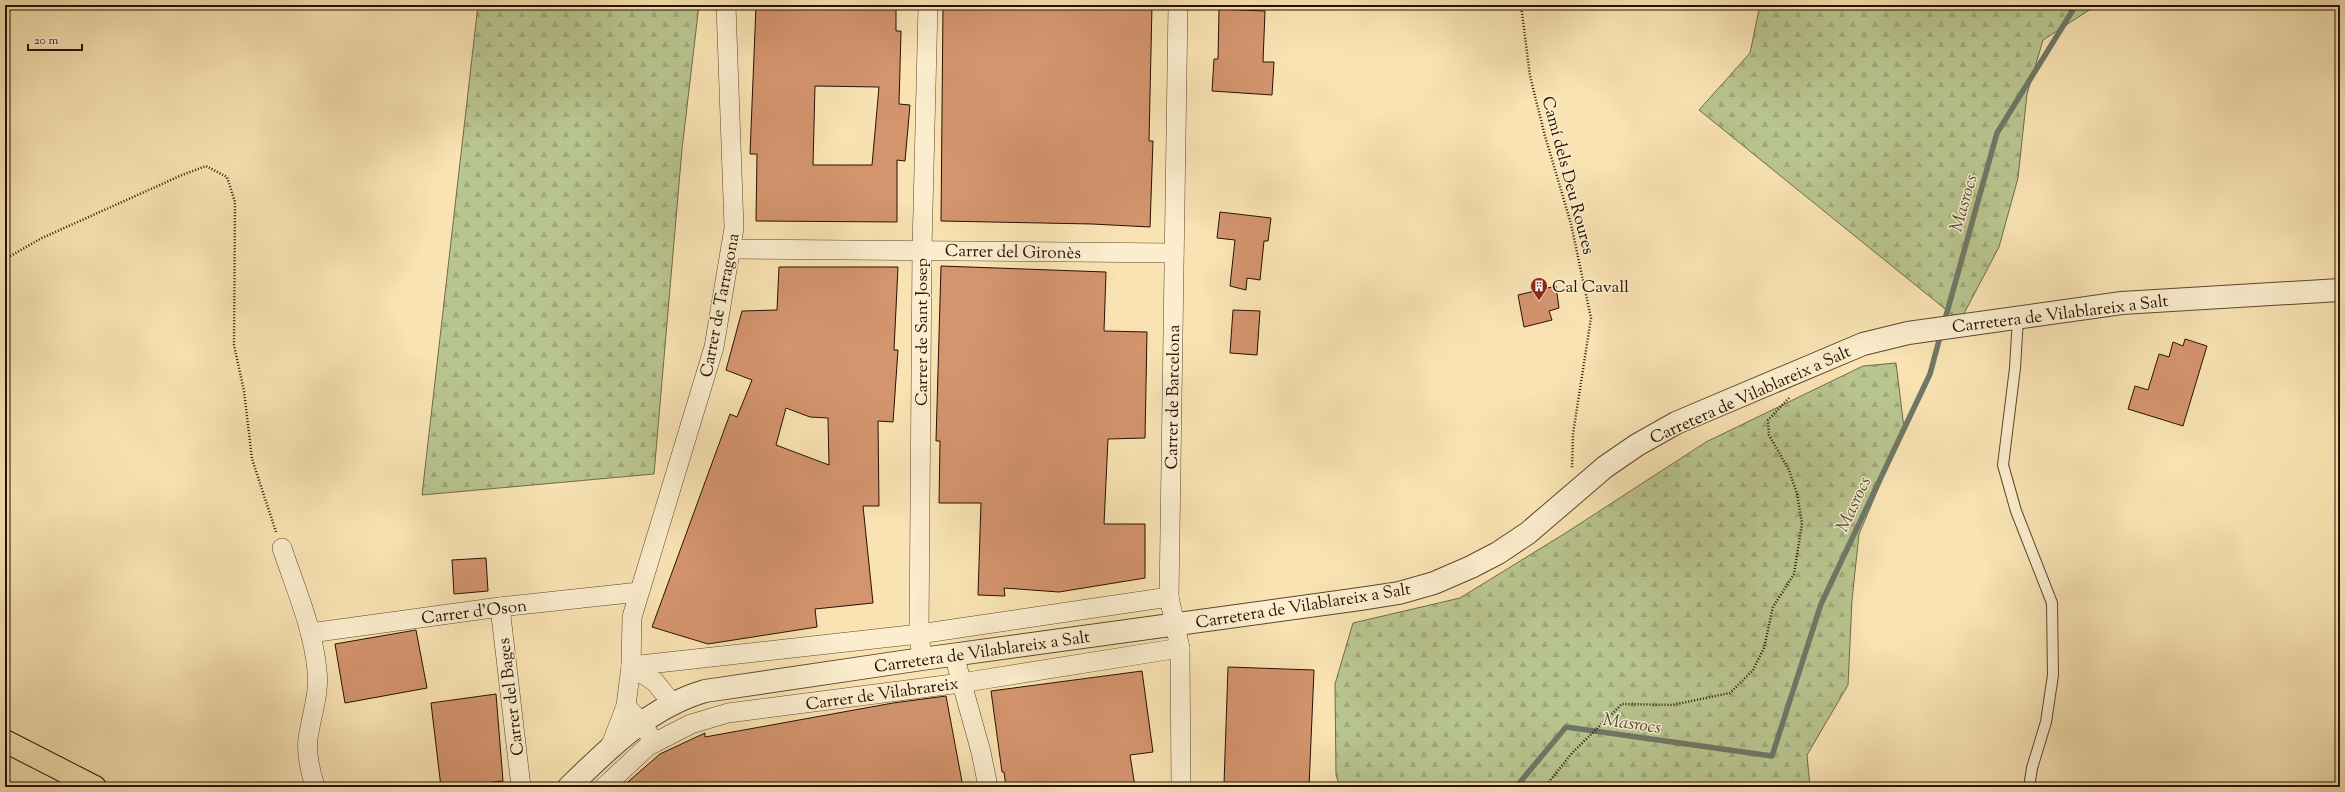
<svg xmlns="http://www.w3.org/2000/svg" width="2345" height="792" font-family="'Sorts Mill Goudy',serif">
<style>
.forest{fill:url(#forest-firs);stroke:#706a49}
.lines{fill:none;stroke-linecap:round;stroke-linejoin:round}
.stream{stroke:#6f7866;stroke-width:5.5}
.building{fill:#d3946e;stroke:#281003;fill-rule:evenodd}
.service-casing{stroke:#5c452f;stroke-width:12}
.minor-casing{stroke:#5c452f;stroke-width:20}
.tertiary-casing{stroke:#5c452f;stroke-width:24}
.primary-casing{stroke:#281003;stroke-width:24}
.path{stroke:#281003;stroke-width:2.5;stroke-dasharray:1 2;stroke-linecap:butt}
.service{stroke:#fbedcd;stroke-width:10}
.minor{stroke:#fbedcd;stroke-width:19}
.tertiary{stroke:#fbedcd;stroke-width:22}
.primary{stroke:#f9e3b2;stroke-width:22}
.labels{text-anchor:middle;stroke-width:3;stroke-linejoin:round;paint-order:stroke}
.street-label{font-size:17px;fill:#281003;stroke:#fbedcd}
.poi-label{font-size:17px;fill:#281003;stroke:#fbedcd;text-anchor:start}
.water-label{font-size:18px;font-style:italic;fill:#514d3d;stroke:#fbedcd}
</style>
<defs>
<pattern id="forest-firs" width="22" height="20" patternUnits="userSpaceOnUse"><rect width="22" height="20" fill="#b9c58f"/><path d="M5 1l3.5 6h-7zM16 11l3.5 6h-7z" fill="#9fa87a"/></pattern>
</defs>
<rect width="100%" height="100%" fill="#f9e3b2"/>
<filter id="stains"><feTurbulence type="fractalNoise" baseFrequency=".005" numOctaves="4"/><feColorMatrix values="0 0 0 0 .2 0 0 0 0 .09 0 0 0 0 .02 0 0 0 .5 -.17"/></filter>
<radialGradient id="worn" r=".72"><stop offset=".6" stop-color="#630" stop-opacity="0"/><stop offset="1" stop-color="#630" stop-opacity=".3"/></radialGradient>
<g class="forest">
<path d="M478,5H699L682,149L654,474L422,495Z"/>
<path d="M1760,5H2097L2043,40L2027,94L2018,178L1999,247L1960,321L1699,110L1750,53Z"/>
<path d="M1896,363L1904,428L1859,534L1852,600L1848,685L1807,755L1810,787H1340L1336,775L1335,684L1353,623L1460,598L1564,534L1706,442L1863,366Z"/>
</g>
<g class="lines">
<g class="stream">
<path d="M1944,323L1997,133L2076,5"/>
<path d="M1516,787L1566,727L1772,756L1821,604L1930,374L1941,333"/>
</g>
</g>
<g class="building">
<path d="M756,5H896V31H901L899,104L910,105L905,161L897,160V222L756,221L757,154H750ZM815,86L879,87L872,165H813Z"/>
<path d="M943,5H1152L1149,141H1153L1150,227L1092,224L941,221Z"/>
<path d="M1219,9L1265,11L1263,62H1274L1272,95L1212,91L1214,59H1218Z"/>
<path d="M1220,212L1271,218L1268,241H1264L1260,280L1247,278L1246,290L1230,286L1235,240L1217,238Z"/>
<path d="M941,266L1106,272L1104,331L1147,332L1145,438L1108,439L1104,524H1145V578L1059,592L1004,588L1005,596L978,595L981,503H939L940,441H936Z"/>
<path d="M779,267H898L894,350H898L893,422L878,421L879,506H863L873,603L815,609L817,627L708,644L652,627L730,414L737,417L752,380L726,370L742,311L777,310ZM786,408L810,417L828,418L829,465L776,445Z"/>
<path d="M1556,286L1559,308L1549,311L1552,320L1524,327L1518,295Z"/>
<path d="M1233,310L1260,311L1257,355L1230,353Z"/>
<path d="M2185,339L2207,346L2183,426L2128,409L2135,386L2148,390L2159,354L2169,357L2173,342L2183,346Z"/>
<path d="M486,558L488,591L454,594L452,560Z"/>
<path d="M416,630L427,688L345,703L335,644Z"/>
<path d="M1228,667L1314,670L1309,787L1224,784Z"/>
<path d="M1142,671L1153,752L1130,755L1135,787H1006L1004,772H1002L991,691Z"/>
<path d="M496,694L503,781L476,784V787H441L431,703Z"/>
<path d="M946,696L963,787H622L660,754L705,733V737L893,703Z"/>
</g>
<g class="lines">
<defs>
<path id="service" d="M2018,318L2015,368L2003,465L2016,511L2052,603L2053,675L2046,722L2032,768L2029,787"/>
<g id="minor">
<path d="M1178,5L1169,597L1180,648L1181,787"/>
<path d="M731,249L1174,253"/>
<path d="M282,548C295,587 313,628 317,670C320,693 311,716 308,739C306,755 311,772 315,787"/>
<path d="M500,607L521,787"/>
<path d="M310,633L500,607L639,592"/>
<path d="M954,655L981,752L988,787"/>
<path d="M922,659L919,634L922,249L928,5"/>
<path d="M631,666L919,634L1169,597"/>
<path d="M631,666L655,682L672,703"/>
<path d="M654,743L642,723L626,706L631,666L632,617L714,347L734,228L726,5"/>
<path d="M609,750L626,706"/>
<path d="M604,787L648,746L691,724L728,713L961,683L1180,648"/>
</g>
<path id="tertiary" d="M569,787C609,748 650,707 705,691L922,659L1360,599L1399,593L1434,583L1471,567L1498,553L1528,533L1605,467L1637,445L1676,423L1863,344L1908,333L2122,303L2340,290"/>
<path id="primary" d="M5,741L95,787"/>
</defs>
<use href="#service" class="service-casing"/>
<use href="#minor" class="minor-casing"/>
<use href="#tertiary" class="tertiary-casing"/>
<use href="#primary" class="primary-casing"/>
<g class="path">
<path d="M1521,5L1530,76L1545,136L1571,224L1591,318L1573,434L1572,469"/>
<path d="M5,259L42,238L182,175L206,166L227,177L235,202L234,345L244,391L252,459L276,532"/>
<path d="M1545,787L1572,753L1622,704L1672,705L1730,693L1753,670L1764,648L1773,607L1794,574L1802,523L1797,494L1789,470L1769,435L1768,420L1789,398"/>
</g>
<use href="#service" class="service"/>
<use href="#minor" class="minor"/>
<use href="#tertiary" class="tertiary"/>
<use href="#primary" class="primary"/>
</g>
<defs>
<symbol id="building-pin" viewBox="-11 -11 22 30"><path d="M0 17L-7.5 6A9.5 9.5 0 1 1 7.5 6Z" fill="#8f2418" stroke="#fbedcd"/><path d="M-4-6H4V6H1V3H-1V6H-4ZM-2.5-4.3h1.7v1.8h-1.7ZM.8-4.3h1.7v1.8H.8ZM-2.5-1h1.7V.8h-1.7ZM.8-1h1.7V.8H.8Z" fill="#fff"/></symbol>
</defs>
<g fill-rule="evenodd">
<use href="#building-pin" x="1529" y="276" width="20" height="27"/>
</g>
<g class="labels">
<g class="street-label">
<text transform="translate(1569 175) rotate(75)" y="6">Camí dels Deu Roures</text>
<text transform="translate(1013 251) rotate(1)" y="6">Carrer del Gironès</text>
<text transform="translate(719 305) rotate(-79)" y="6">Carrer de Tarragona</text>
<text transform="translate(2060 313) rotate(-7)" y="6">Carretera de Vilablareix a Salt</text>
<text transform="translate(921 332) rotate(-90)" y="6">Carrer de Sant Josep</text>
<text transform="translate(1750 394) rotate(-24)" y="6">Carretera de Vilablareix a Salt</text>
<text transform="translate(1172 397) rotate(-89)" y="6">Carrer de Barcelona</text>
<text transform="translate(1303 605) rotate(-9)" y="6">Carretera de Vilablareix a Salt</text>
<text transform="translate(474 611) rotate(-7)" y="6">Carrer d'Oson</text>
<text transform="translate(982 651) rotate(-8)" y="6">Carretera de Vilablareix a Salt</text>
<text transform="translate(882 693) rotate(-8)" y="6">Carrer de Vilabrareix</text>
<text transform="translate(510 697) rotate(-97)" y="6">Carrer del Bages</text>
</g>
<g class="poi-label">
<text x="1552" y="292">Cal Cavall</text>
</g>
<g class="water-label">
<text transform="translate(1963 203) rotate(-74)" y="6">Masrocs</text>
<text transform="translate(1853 504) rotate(-65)" y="6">Masrocs</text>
<text transform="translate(1632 723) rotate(8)" y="6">Masrocs</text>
</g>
</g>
<rect width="2345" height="792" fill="none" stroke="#f9e3b2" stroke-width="20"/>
<rect x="6" y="6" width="2333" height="780" fill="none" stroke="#281003" stroke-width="2"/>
<rect x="10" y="10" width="2325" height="772" fill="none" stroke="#281003"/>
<path d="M28 44v6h54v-6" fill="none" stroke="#281003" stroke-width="2"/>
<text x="34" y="44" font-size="12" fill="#281003" stroke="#fbedcd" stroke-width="3" paint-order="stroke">20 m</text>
<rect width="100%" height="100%" filter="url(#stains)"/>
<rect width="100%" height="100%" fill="url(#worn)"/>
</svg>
